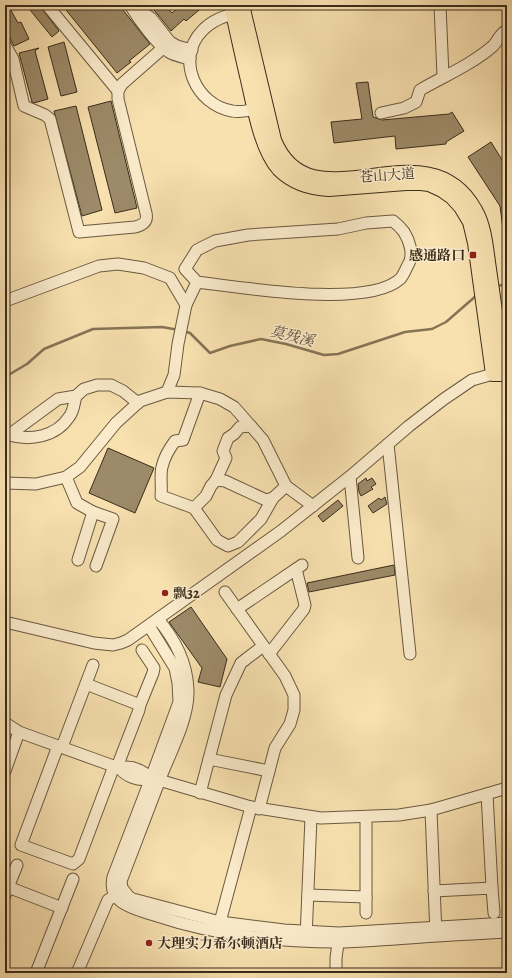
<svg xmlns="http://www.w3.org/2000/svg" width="512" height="978" font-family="Alegreya,'Noto Serif SC',serif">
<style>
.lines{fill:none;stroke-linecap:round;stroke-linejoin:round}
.stream{stroke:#857356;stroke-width:2.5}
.building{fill:#9d8a68;stroke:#3a2c1c}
.minor-casing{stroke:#6a5941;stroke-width:13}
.major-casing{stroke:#3a2c1c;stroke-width:16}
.minor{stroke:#faebcb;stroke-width:11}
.major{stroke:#f8e0af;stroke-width:14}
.poi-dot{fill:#8f2418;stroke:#faebcb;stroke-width:1.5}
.labels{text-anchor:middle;stroke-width:3;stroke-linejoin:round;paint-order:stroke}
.street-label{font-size:14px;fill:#3a2c1c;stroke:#faebcb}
.poi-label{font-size:14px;font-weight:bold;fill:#3a2c1c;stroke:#faebcb;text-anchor:start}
.water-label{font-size:15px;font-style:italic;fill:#605039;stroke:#faebcb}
</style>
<rect width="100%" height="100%" fill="#f8e0af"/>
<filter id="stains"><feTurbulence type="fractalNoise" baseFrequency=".005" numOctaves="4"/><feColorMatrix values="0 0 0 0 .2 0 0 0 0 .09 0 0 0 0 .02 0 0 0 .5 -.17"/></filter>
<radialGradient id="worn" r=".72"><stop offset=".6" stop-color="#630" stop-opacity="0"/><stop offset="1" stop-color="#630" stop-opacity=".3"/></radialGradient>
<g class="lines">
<g class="stream">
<path d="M497,286L507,284"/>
<path d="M184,331L190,333L210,353L230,346L261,339L286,344L324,355L338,354L405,332L432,329L446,322L477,295"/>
<path d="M5,377L27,364L44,349L93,329L162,327L179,330"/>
</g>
</g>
<g class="building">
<path d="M5,5H8L18,23L21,22L29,39L14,46L5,29Z"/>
<path d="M26,5H39L59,31L52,37Z"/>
<path d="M62,5H119L150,44L129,61L131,62L117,73Z"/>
<path d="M150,5H165L172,13L181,5H205L186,21L184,19L171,31Z"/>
<path d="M64,42L77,92L61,96L48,47Z"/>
<path d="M39,48L35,51L48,99L34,103L32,102L19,53Z"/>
<path d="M368,82L373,117L382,120L449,114L452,112L464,131L446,142V144L396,149L395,136L334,143L331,122L362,119L356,83Z"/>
<path d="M111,101L137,208L115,213L88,107Z"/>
<path d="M76,106L102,210L82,216L54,111Z"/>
<path d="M491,142L507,168V228L503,229L500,206L468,157Z"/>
<path d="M108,448L154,468L135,513L89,493Z"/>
<path d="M366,478L367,481L372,478L376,484L371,487L373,489L361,496L359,492L358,484Z"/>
<path d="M385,497L387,504L373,513L368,506L379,498L381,500Z"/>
<path d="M338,500L343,506L323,522L318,516Z"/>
<path d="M394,565L395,575L309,592L307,583Z"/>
<path d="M191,607L227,659L220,687L198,682L202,668L169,622Z"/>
</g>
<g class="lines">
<defs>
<g id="minor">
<path d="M47,5L118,91"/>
<path d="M130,5C138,18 156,44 169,52C175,56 183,57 190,59"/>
<path d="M440,5L443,76"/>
<path d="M133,6L151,18L170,42L177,46L192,50"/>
<path d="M240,13C226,15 212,20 202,31C175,59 196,105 232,111C242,113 253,110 263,107"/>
<path d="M5,45L13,59L24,106L45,115L50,119L79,232L135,227C143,225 148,222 146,213L118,99V91L122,84L163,48"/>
<path d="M381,113L404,108L416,102L420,90C444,76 471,65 493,46C498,41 500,33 507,30"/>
<path d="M5,301L99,266L118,264L144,268L170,278L186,305L178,344L174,375L167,392"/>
<path d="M186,305L197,282C240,287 367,309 400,279C404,275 406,268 409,263C414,254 409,240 404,232C401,228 397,224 393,221L366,223L338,229L248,235L215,241L197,250L185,269L197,282"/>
<path d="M200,393L183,440L175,441C169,449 164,458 162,467C160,474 162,487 161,496L194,508L206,496L211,486L216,480L225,481L266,500L273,498L286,486"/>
<path d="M9,435C30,441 56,437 69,417C74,411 74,403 76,396"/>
<path d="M5,436L9,435L58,399L76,396L84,389L97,385H111L123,391L138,403"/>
<path d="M388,444L410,654"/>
<path d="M66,477L77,503L93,512L78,560"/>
<path d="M350,477L358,558"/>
<path d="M216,480L226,458L223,451L228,438L234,434L240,427L251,426"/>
<path d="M5,483L36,484L66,477L80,467L116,423L140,401L167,392L200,393L220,399L234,407L242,416L263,440L286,486L313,506"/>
<path d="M194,508L217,540L228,546L238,542L261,519L273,498"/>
<path d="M93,512L113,519L96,566"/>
<path d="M225,592L285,676L294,695V710L290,724L275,748L259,809"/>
<path d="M237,609L302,565"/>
<path d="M158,619C175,640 187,662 188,690C189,717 172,749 162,774C149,808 136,842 123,876L121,881L122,888L129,897L133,899L220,922L284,930L339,933L507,923"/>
<path d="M5,622L94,643L113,645L121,643L128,640L281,531L353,474L409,426L444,399L472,380L493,374"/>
<path d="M149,626L175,668L178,683L179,702L151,778L113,877C107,904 135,909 154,915C213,935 276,942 338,942C357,942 376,940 395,939C433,936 470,934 507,932"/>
<path d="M269,654L304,609L305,605L296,569"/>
<path d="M86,684L140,705"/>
<path d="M5,723L19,732L119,768C131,765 142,770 151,778C139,782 127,777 119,768"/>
<path d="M58,746L21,845L73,864L79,859L114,766"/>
<path d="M62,747L93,665"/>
<path d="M209,759L269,771"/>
<path d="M117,767L139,710L140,705L153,673L154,668L142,650"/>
<path d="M5,771L19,732"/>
<path d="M152,778L251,807L321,818L399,815L431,810L507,788"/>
<path d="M200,793L226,695L241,663L263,646"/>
<path d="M487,794L492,888"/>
<path d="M431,810L436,935"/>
<path d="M8,887L62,908"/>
<path d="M434,891L492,888L494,913"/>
<path d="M5,895L17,865"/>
<path d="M308,895L366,897"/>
<path d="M366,913V817"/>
<path d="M220,922L251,807"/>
<path d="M306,938L311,817"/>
<path d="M5,973H6"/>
<path d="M36,973L73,879"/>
<path d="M77,973L108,900L121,892"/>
<path d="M336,973V958L339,936"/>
</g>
<g id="major">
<path d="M231,5C237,30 242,55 248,80C254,106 261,149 279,169C293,183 309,188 329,189L406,183H421L429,184L442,190L452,197L461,207L470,222L475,243L493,374H507"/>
<path d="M242,5L274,140C311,232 426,121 475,210C485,227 486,250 489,269C494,304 499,339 504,374"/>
</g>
</defs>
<use href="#minor" class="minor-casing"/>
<use href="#major" class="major-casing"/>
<use href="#minor" class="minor"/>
<use href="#major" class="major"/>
</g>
<g class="poi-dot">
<rect x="469" y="251" width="8" height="8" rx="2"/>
<circle cx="165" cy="593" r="4"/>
<circle cx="149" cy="943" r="4"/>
</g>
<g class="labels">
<g class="street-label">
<text transform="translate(387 175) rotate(-4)" y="5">苍山大道</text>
</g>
<g class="poi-label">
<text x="465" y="260" text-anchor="end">感通路口</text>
<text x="173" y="598">飘32</text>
<text x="157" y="948">大理实力希尔顿酒店</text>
</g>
<g class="water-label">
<text transform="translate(292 336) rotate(14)" y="5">莫残溪</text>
</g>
</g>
<rect width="512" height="978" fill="none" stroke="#f8e0af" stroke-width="20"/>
<rect x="6" y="6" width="500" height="966" fill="none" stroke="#3a2c1c" stroke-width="2"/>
<rect x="10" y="10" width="492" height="958" fill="none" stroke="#3a2c1c"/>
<rect width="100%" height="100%" filter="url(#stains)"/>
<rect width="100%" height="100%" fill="url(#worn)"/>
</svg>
